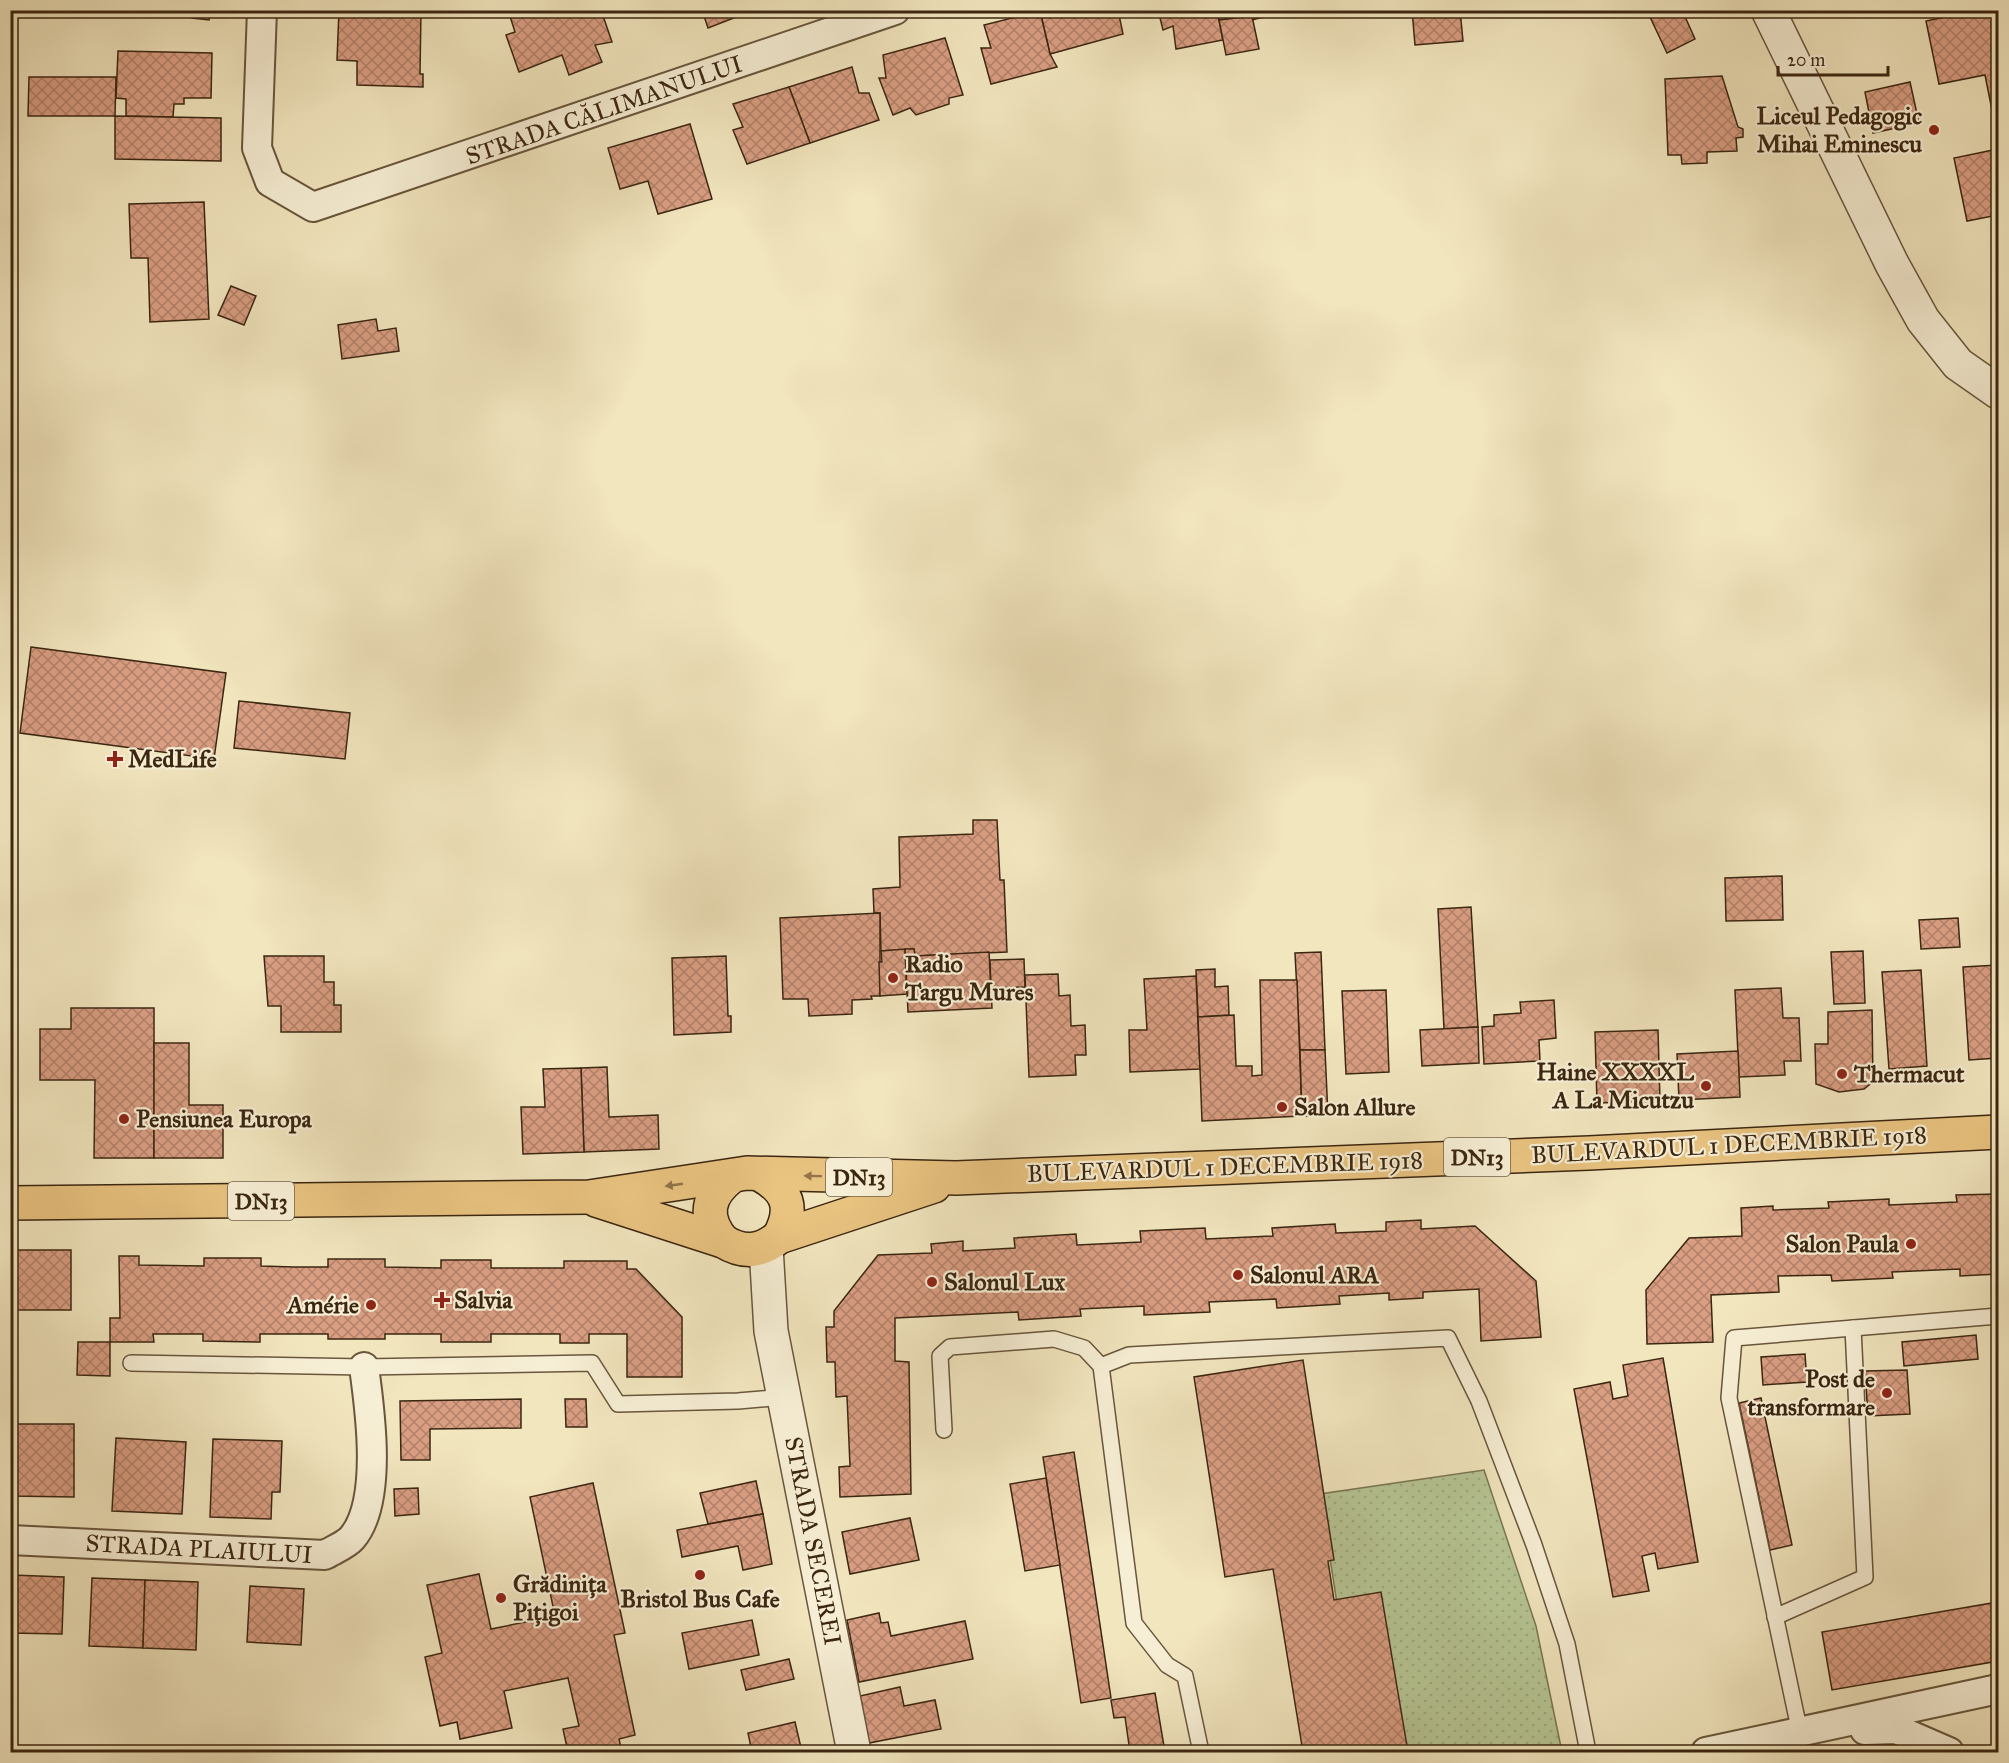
<svg xmlns="http://www.w3.org/2000/svg" width="2009" height="1763" font-family="'IM FELL Great Primer',serif">
<style>
.grass{fill:url(#grass-dots);stroke:#797653;stroke-width:1.5}
.building{fill:url(#building-cross-hatch);stroke:#3b2611;stroke-width:1.5}
.lines{fill:none;stroke-linecap:round;stroke-linejoin:round}
.service-casing{stroke:#69563c;stroke-width:18}
.minor-casing{stroke:#69563c;stroke-width:32}
.tertiary-casing{stroke:#69563c;stroke-width:36}
.primary-casing{stroke:#3b2611;stroke-width:36}
.service{stroke:#f7efd5;stroke-width:15}
.minor{stroke:#f7efd5;stroke-width:28}
.tertiary{stroke:#f7efd5;stroke-width:33}
.primary{stroke:#e9c380;stroke-width:33}
.oneway{fill:#927448}
.poi-dot{fill:#8f2418;stroke:#f7efd5;stroke-width:2}
.labels{text-anchor:middle;stroke-width:4.5;stroke-linejoin:round;paint-order:stroke}
.shield{fill:#f7efd5;stroke:#73624c;stroke-width:1.5}
.shield-label{font-size:22px;font-weight:bold;fill:#3b2611}
.street-label{font-size:24px;fill:#3b2611;stroke:#f7efd5}
.poi-label{font-size:24px;font-weight:bold;fill:#3b2611;stroke:#f7efd5;text-anchor:start}
</style>
<defs>
<pattern id="grass-dots" width="8" height="8" patternUnits="userSpaceOnUse" patternTransform="scale(1.5)"><rect width="8" height="8" fill="#b7c695"/><path d="M2 2h.1M6 6h.1" fill="none" stroke="#9eaa7f" stroke-width="1.8" stroke-linecap="round"/></pattern>
<pattern id="building-cross-hatch" width="8" height="8" patternUnits="userSpaceOnUse" patternTransform="scale(1.5)"><rect width="8" height="8" fill="#da9e83"/><path d="M0 0l8 8M0 8l8-8" fill="none" stroke="#b2816a"/></pattern>
</defs>
<rect width="100%" height="100%" fill="#f2e6bf"/>
<filter id="stains"><feTurbulence type="fractalNoise" baseFrequency=".00333" numOctaves="4"/><feColorMatrix values="0 0 0 0 .2 0 0 0 0 .09 0 0 0 0 .02 0 0 0 .5 -.17"/></filter>
<radialGradient id="worn" r=".72"><stop offset=".6" stop-color="#630" stop-opacity="0"/><stop offset="1" stop-color="#630" stop-opacity=".3"/></radialGradient>
<path class="grass" d="M1484,1470L1536,1626L1562,1752H1548L1526,1746L1494,1752H1360L1320,1494Z"/>
<g class="building">
<path d="M164,10H210L209,20L192,18V13Z"/>
<path d="M339,10H421L420,74H423V87L357,85V61L337,60Z"/>
<path d="M508,10H601L612,42L595,45L602,62L569,75L562,55L519,72L506,35L515,32Z"/>
<path d="M702,10H743L744,14L708,28Z"/>
<path d="M1118,10L1123,34L1050,54L1040,11Z"/>
<path d="M1158,10H1217L1223,40L1176,49L1173,26L1163,30Z"/>
<path d="M1217,10H1282V12L1252,20V16L1219,20Z"/>
<path d="M1412,10H1460L1463,41L1415,45Z"/>
<path d="M1663,10H1682L1695,39L1667,53L1650,17Z"/>
<path d="M1977,10H1998V140L1985,75L1939,84L1926,21Z"/>
<path d="M1040,11L1050,54L1057,67L991,84L981,48H991L984,25Z"/>
<path d="M1252,16L1259,49L1226,55L1219,20Z"/>
<path d="M945,38L963,95L949,98V104L916,115L910,108L893,115L879,78H886L883,55Z"/>
<path d="M118,51L212,53L211,98H184V104H174L173,117L126,116V99L116,98Z"/>
<path d="M852,67L859,93H869L879,120L810,143L789,87Z"/>
<path d="M1722,76L1738,127L1743,129V137L1736,138L1737,151L1707,152V163L1682,164L1681,155H1668L1665,79Z"/>
<path d="M29,77H116L115,116H28Z"/>
<path d="M1910,82L1919,123L1873,133L1865,92Z"/>
<path d="M789,87L810,143L747,164L733,130L743,127L733,104Z"/>
<path d="M115,116L221,118V161L115,159Z"/>
<path d="M690,124L712,199L658,214L648,181L620,189L608,148Z"/>
<path d="M1998,149V215L1967,221L1954,158Z"/>
<path d="M204,202L209,319L150,322L148,258H131L129,204Z"/>
<path d="M231,286L256,296L244,325L218,315Z"/>
<path d="M376,319L378,331L396,328L399,351L342,359L338,325Z"/>
<path d="M31,647L226,673L214,759L20,733Z"/>
<path d="M239,701L350,713L345,759L234,748Z"/>
<path d="M973,820H997L1000,880H1004L1007,952L915,956L914,949L881,951L880,913H874L873,889L900,887L899,837L973,834Z"/>
<path d="M1782,876L1783,920L1726,921L1725,878Z"/>
<path d="M1471,907L1478,1027L1444,1029L1438,909Z"/>
<path d="M880,913V996H871L872,999L852,1000V1014L809,1016L808,999H783L780,918Z"/>
<path d="M1958,918L1960,947L1921,949L1919,920Z"/>
<path d="M905,949L907,994L880,996L879,962H882L881,951Z"/>
<path d="M905,949H914L915,956L989,952L992,1008L908,1012Z"/>
<path d="M1863,951L1865,1003L1834,1004L1831,952Z"/>
<path d="M1321,952L1325,1050H1300L1295,953Z"/>
<path d="M264,956H324V982H334V1005H341V1032H281V1006H268Z"/>
<path d="M726,956L728,1016H731V1032L674,1035L672,958Z"/>
<path d="M1024,959L1025,987L991,988L990,960Z"/>
<path d="M1998,965V1058L1969,1060L1963,967Z"/>
<path d="M1215,969V987L1228,986L1229,1015L1198,1017L1196,970Z"/>
<path d="M1921,970L1927,1066L1889,1069L1882,972Z"/>
<path d="M1058,974L1059,996L1070,995L1071,1026L1085,1025L1086,1055H1075L1076,1075L1029,1077L1025,975Z"/>
<path d="M1196,976L1200,1069L1130,1072L1129,1030H1147L1144,979Z"/>
<path d="M1260,980H1297L1302,1116L1202,1121L1198,1017L1234,1015L1236,1066H1252V1076L1262,1075Z"/>
<path d="M1781,988L1783,1018H1799L1801,1061H1784L1785,1075L1739,1077L1735,990Z"/>
<path d="M1386,990L1389,1072L1346,1074L1342,991Z"/>
<path d="M1554,1000L1556,1038L1539,1040L1540,1061L1484,1064L1482,1027L1494,1026V1015L1521,1013L1520,1002Z"/>
<path d="M71,1008H154V1158H94L95,1080H40V1029H71Z"/>
<path d="M1872,1010L1873,1082L1864,1089L1839,1092L1816,1084L1815,1044H1828V1012Z"/>
<path d="M1478,1027L1479,1063L1422,1066L1420,1030Z"/>
<path d="M1658,1030L1660,1101L1597,1103L1595,1032Z"/>
<path d="M154,1043H189V1105H223V1158H154Z"/>
<path d="M1300,1050H1325L1328,1116H1302Z"/>
<path d="M1738,1051L1740,1097L1679,1100L1677,1054Z"/>
<path d="M607,1067L609,1117L658,1115L659,1149L584,1152L581,1068Z"/>
<path d="M581,1068L584,1152L523,1154L521,1107H545L543,1069Z"/>
<path d="M1998,1194V1274L1960,1276V1269L1892,1272L1893,1278L1832,1281L1831,1275L1778,1276L1779,1292L1711,1295L1713,1342L1647,1344L1646,1290L1689,1238L1742,1236L1741,1208L1773,1206V1210L1829,1208L1828,1202L1889,1199V1205L1957,1202L1956,1195Z"/>
<path d="M1421,1220V1229L1475,1226L1536,1281L1541,1337L1481,1341L1479,1289L1423,1292V1298L1389,1300V1293L1339,1296L1340,1304L1277,1308L1276,1299L1209,1302L1210,1312L1144,1315V1306L1080,1309L1081,1316L1019,1320L1018,1312L895,1318V1361L909,1362L911,1494L840,1497L839,1467L850,1466L847,1396L836,1397L835,1362H827L826,1327H834V1311L878,1255L932,1253L931,1244L963,1241V1251L1015,1248L1014,1238L1076,1234L1077,1245L1141,1242L1140,1231L1205,1228L1206,1239L1273,1236L1272,1228L1335,1224L1336,1233L1386,1231V1222Z"/>
<rect x="10" y="1250" width="61" height="60"/>
<path d="M119,1256H139V1265L204,1266V1258H261V1266L294,1267H328V1259H385V1267L441,1268V1260H491V1268H564V1261H627V1269H636L682,1317V1377H627V1334H589V1343H560V1334H491V1342H441V1334H385V1339H328V1334H260V1342L203,1341V1334H153L154,1342H110V1318H120Z"/>
<path d="M1976,1335L1978,1359L1904,1366L1902,1342Z"/>
<path d="M78,1342H110V1376L77,1375Z"/>
<path d="M1805,1354L1807,1382L1763,1385L1761,1357Z"/>
<path d="M1663,1358L1698,1562L1658,1569L1655,1553L1642,1556L1649,1591L1613,1597L1574,1389L1610,1382L1613,1399L1628,1396L1623,1365Z"/>
<path d="M1303,1360L1334,1560L1328,1561L1334,1600L1381,1592L1408,1752H1303L1273,1569L1225,1577L1194,1377Z"/>
<path d="M1907,1370L1910,1414L1868,1416L1865,1371Z"/>
<path d="M1761,1398L1792,1545L1770,1550L1739,1403Z"/>
<path d="M521,1399V1428L430,1429V1460H401L400,1401Z"/>
<path d="M565,1399H586L587,1427H566Z"/>
<path d="M10,1424H74V1497L10,1496Z"/>
<path d="M116,1438L186,1442L182,1514L112,1511Z"/>
<path d="M213,1439L282,1441L280,1492H272L271,1519L210,1517Z"/>
<path d="M1074,1452L1111,1698L1081,1703L1043,1457Z"/>
<path d="M1046,1478L1060,1565L1025,1571L1010,1484Z"/>
<path d="M756,1481L763,1514L708,1524L700,1493Z"/>
<path d="M593,1483L625,1633L614,1635L635,1735L619,1739L622,1752H568L563,1729L579,1726L568,1678L504,1691L512,1728L460,1739L457,1722L440,1726L425,1657L442,1653L427,1585L479,1574L491,1629L555,1616L530,1497Z"/>
<path d="M418,1488L419,1514L395,1516L394,1489Z"/>
<path d="M763,1514L772,1564L743,1570L738,1546L682,1557L677,1530Z"/>
<path d="M910,1518L919,1560L850,1574L842,1532Z"/>
<path d="M12,1575L64,1577L62,1634L10,1633Z"/>
<path d="M92,1578L145,1580L143,1648L89,1646Z"/>
<path d="M145,1580L198,1582L196,1650L143,1648Z"/>
<path d="M250,1586L304,1589L301,1645L247,1642Z"/>
<path d="M1998,1602V1661L1832,1690L1822,1632Z"/>
<path d="M879,1613L881,1623L888,1622L891,1636L965,1621L973,1659L859,1682L847,1620Z"/>
<path d="M752,1620L759,1655L689,1669L682,1633Z"/>
<path d="M789,1659L794,1679L746,1690L741,1670Z"/>
<path d="M900,1687L904,1706L935,1700L941,1729L869,1743L860,1696Z"/>
<path d="M1155,1693L1165,1752H1130L1125,1717L1114,1718L1111,1700Z"/>
<path d="M795,1722L802,1752H752L748,1733Z"/>
</g>
<g class="lines">
<defs>
<g id="service">
<path d="M131,1363L364,1367L592,1363L618,1404L738,1401L784,1397"/>
<path d="M944,1430L940,1356L950,1347L1054,1339L1084,1348L1101,1366"/>
<path d="M1775,1617L1865,1577L1853,1328"/>
<path d="M1800,1733L1729,1398L1734,1338L1998,1316"/>
<path d="M1201,1752L1185,1676L1167,1665L1134,1623L1101,1366L1129,1355L1448,1338L1479,1401L1534,1545L1567,1644L1588,1752"/>
</g>
<g id="minor">
<path d="M262,10L257,148L270,182L313,207L895,10"/>
<path d="M10,1540L325,1555C333,1550 346,1545 352,1538C383,1502 370,1410 364,1367"/>
<path d="M1865,1730L1896,1729L1949,1752"/>
<path d="M1706,1752L1998,1689"/>
</g>
<g id="tertiary">
<path d="M1768,10L1892,264L1923,320L1958,364L1998,392"/>
<path d="M766,1247L771,1331L854,1752"/>
</g>
<g id="primary">
<path d="M761,1175C789,1191 794,1209 779,1237"/>
<path d="M596,1200L723,1241C744,1254 760,1252 779,1237L934,1186"/>
<path d="M10,1203L589,1197L747,1173L956,1178L1589,1153L1998,1132"/>
<path d="M723,1241C703,1217 707,1196 731,1177"/>
</g>
</defs>
<use href="#service" class="service-casing"/>
<use href="#minor" class="minor-casing"/>
<use href="#tertiary" class="tertiary-casing"/>
<use href="#primary" class="primary-casing"/>
<use href="#service" class="service"/>
<use href="#minor" class="minor"/>
<use href="#tertiary" class="tertiary"/>
<use href="#primary" class="primary"/>
</g>
<defs><path id="oneway-solid" d="M-6-.8H1V-3.2L6.5 0L1 3.2V.8H-6Z" transform="scale(1.5)"/></defs>
<g class="oneway">
<use href="#oneway-solid" transform="translate(813 1176) rotate(-179)"/>
<use href="#oneway-solid" transform="translate(674 1185) rotate(172)"/>
</g>
<g class="poi-dot">
<circle cx="1934" cy="130" r="6"/>
<path d="M112 750h6v6h6v6h-6v6h-6v-6h-6v-6h6z"/>
<circle cx="893" cy="978" r="6"/>
<circle cx="1842" cy="1074" r="6"/>
<circle cx="1706" cy="1086" r="6"/>
<circle cx="1282" cy="1107" r="6"/>
<circle cx="124" cy="1119" r="6"/>
<circle cx="1911" cy="1244" r="6"/>
<circle cx="1238" cy="1275" r="6"/>
<circle cx="932" cy="1282" r="6"/>
<path d="M439 1291h6v6h6v6h-6v6h-6v-6h-6v-6h6z"/>
<circle cx="371" cy="1305" r="6"/>
<circle cx="1887" cy="1393" r="6"/>
<circle cx="700" cy="1575" r="6"/>
<circle cx="501" cy="1598" r="6"/>
</g>
<g class="labels">
<g class="shield">
<rect x="1444" y="1138" width="66" height="38" rx="4.5"/>
<rect x="826" y="1158" width="66" height="38" rx="4.5"/>
<rect x="228" y="1182" width="66" height="38" rx="4.5"/>
</g>
<g class="shield-label">
<text x="1477" y="1165">DN13</text>
<text x="859" y="1185">DN13</text>
<text x="261" y="1209">DN13</text>
</g>
<g class="street-label">
<text transform="translate(604 110) rotate(-19)" y="8">STRADA CĂLIMANULUI</text>
<text transform="translate(1729 1145) rotate(-3)" y="8">BULEVARDUL 1 DECEMBRIE 1918</text>
<text transform="translate(1225 1167) rotate(-2)" y="8">BULEVARDUL 1 DECEMBRIE 1918</text>
<text transform="translate(813 1541) rotate(79)" y="8">STRADA SECEREI</text>
<text transform="translate(199 1549) rotate(3)" y="8">STRADA PLAIULUI</text>
</g>
<g class="poi-label">
<text x="1922" y="124" text-anchor="end">Liceul Pedagogic<tspan x="1922" dy="28">Mihai Eminescu</tspan></text>
<text x="128" y="767">MedLife</text>
<text x="905" y="972">Radio<tspan x="905" dy="28">Targu Mures</tspan></text>
<text x="1694" y="1080" text-anchor="end">Haine XXXXL<tspan x="1694" dy="28">A La Micutzu</tspan></text>
<text x="1854" y="1082">Thermacut</text>
<text x="1294" y="1115">Salon Allure</text>
<text x="136" y="1127">Pensiunea Europa</text>
<text x="1899" y="1252" text-anchor="end">Salon Paula</text>
<text x="1250" y="1283">Salonul ARA</text>
<text x="944" y="1290">Salonul Lux</text>
<text x="454" y="1308">Salvia</text>
<text x="359" y="1313" text-anchor="end">Amérie</text>
<text x="1875" y="1387" text-anchor="end">Post de<tspan x="1875" dy="28">transformare</tspan></text>
<text x="513" y="1592">Grădinița<tspan x="513" dy="28">Pițigoi</tspan></text>
<text x="700" y="1607" text-anchor="middle">Bristol Bus Cafe</text>
</g>
</g>
<rect width="2009" height="1763" fill="none" stroke="#f2e6bf" stroke-width="36"/>
<rect x="12" y="12" width="1985" height="1739" fill="none" stroke="#3b2611" stroke-width="3"/>
<rect x="18" y="18" width="1973" height="1727" fill="none" stroke="#3b2611" stroke-width="1.5"/>
<path d="M1778 66v9h110v-9" fill="none" stroke="#3b2611" stroke-width="3"/>
<text x="1787" y="66" font-size="18" fill="#3b2611" stroke="#f7efd5" stroke-width="4.5" paint-order="stroke">20 m</text>
<rect width="100%" height="100%" filter="url(#stains)"/>
<rect width="100%" height="100%" fill="url(#worn)"/>
</svg>
